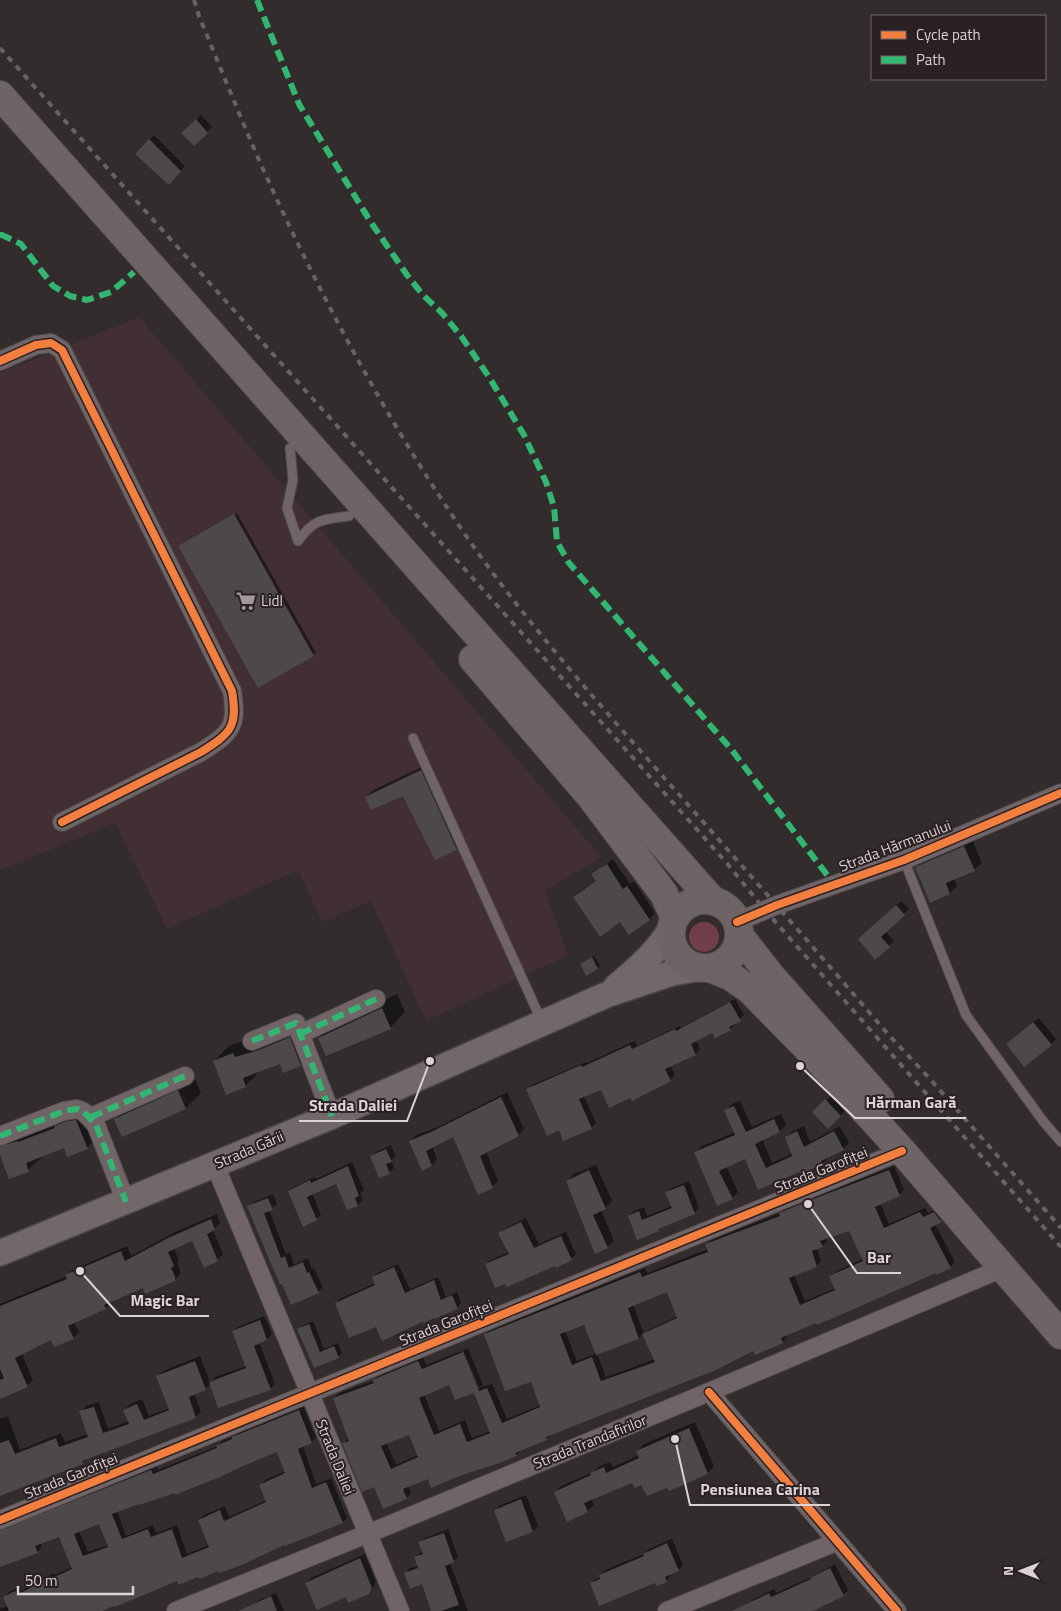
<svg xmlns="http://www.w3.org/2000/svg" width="1061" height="1611" font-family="'Titillium Web',sans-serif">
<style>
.built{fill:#412f33}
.green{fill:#713e4b}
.shadow{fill:#0007;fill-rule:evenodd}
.building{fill:#4d4849;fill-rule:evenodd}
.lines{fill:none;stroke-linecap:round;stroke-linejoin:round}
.service-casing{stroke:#4c4849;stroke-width:11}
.minor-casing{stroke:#4c4849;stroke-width:20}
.secondary-casing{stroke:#4c4849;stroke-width:28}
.trunk-casing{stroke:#4c4849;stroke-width:30}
.service{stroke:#716467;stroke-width:9}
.minor{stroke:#716467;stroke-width:18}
.secondary{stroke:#736869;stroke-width:25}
.trunk{stroke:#6e6466;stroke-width:28}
.rail{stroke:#696163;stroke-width:4;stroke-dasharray:6 6;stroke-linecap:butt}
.quiet{stroke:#33b770;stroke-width:6;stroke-dasharray:12 6;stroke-linecap:butt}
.cycleway-casing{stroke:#2b2022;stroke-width:11}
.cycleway{stroke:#f27e40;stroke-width:8}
.labels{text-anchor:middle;stroke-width:4;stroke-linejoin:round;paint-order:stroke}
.poi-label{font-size:15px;fill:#dbd3d5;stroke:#2b2022;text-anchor:start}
.street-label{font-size:15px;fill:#dbd3d5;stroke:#2b2022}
.leader{fill:none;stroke:#dbd3d5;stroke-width:2}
.callout-dot{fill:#dbd3d5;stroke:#2b2022;stroke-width:2}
.callout-label{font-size:16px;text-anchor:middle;font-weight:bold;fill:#dbd3d5;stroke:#2b2022;stroke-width:4;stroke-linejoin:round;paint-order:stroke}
</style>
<rect width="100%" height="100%" fill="#322c2d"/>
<path class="built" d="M139,317L601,857L545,891L568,955L426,1021L371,901L322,922L298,870L167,929L115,823L0,870V373Z"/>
<circle class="green" cx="704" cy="937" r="15"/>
<g class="shadow">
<path d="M201,115L212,127L194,145L183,133Z"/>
<path d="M154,135L185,166L169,183L137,154Z"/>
<path d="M237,513L316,653L259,686L182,544Z"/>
<path d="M428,764L463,842L456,849L404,794L366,797L373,790Z"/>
<path d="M972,839L982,863L974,870L954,879L957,886L950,893L930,901L916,867L924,860Z"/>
<path d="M613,859L630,884L634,881L655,913L649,920L574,897L580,891L597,880L593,874Z"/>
<path d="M901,901L909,909L885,931L894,941L876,958L864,935Z"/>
<path d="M594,956L600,966L598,968L581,964Z"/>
<path d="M397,994L405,1012L390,1028L319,1038L334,1023Z"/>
<path d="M735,999L744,1015L734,1023L735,1025L730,1029L713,1031L696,1040L700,1049L695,1054L670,1065L675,1075L670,1080L631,1096L601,1088L584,1096L596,1123L591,1128L564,1140L559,1128L528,1089L532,1085L586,1062L587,1063L635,1041L637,1046L680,1026L681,1028Z"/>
<path d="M1039,1018L1056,1039L1051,1044L1012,1039Z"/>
<path d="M305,1023L316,1050L301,1065L281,1062L260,1071L245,1086L214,1061L229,1046L248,1039Z"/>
<path d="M194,1076L201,1093L186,1108L123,1135L116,1119L131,1104Z"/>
<path d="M507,1092L524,1129L518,1135L486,1151L498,1181L492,1187L454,1136L432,1146L437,1159L432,1165L410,1141L416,1135L438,1127Z"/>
<path d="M831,1096L845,1111L828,1128L813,1112Z"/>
<path d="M740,1101L752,1127L781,1114L786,1125L780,1131L762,1139L772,1163L793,1153L787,1137L793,1131L804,1126L810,1142L840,1126L849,1143L843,1149L827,1156L828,1158L822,1164L799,1170L759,1189L745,1157L726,1166L738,1192L732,1198L696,1152L702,1146L735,1132L726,1110L732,1104Z"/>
<path d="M91,1106L102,1133L87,1148L64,1147L44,1155L28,1170L0,1151V1144L83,1107Z"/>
<path d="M391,1145L396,1156L391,1160L394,1168L389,1173L371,1156L376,1152Z"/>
<path d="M352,1162L364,1190L360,1193L363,1200L358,1205L347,1209L337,1183L312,1193L321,1215L316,1219L290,1192L294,1187L315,1177L316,1179Z"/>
<path d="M596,1165L612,1201L605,1208L601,1210L614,1241L607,1247L567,1181L574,1174Z"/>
<path d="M894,1166L904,1190L899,1195L880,1203L889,1224L925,1208L928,1213L940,1208L946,1216L935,1224L955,1262L950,1267L786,1335L787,1337L782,1342L754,1350L551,1434L546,1439L521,1450L516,1455L428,1477L408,1485L411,1493L406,1498L375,1486L343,1444L349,1438L334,1398L339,1393L373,1381L379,1375L423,1357L426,1365L461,1351L477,1389H480L463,1350L468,1348L483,1385L479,1388L492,1384L507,1419L541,1405L532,1380L485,1334L490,1329L645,1268L647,1273L708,1249L706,1245L711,1240L780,1213L785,1208L814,1197ZM849,1229L863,1259L835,1272L831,1277L836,1288L805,1301L794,1275L816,1266L821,1261L817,1248L822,1246L827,1241L826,1238ZM668,1291L678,1316L649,1330L644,1334L633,1304ZM584,1323L597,1353L577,1361L565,1331ZM643,1333L655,1359L606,1377L597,1354L639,1338ZM450,1383L475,1391L491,1431L472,1438L465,1420L439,1431L424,1394ZM410,1433L418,1455L396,1465L386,1442Z"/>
<path d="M689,1181L699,1208L695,1212L662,1226L658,1230L629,1216L634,1211L644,1207L647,1216L672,1206L666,1192L671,1188Z"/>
<path d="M273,1194L277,1204L269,1210L286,1254L290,1252L294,1265L308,1258L312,1269L314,1268L323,1287L318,1292L291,1304L249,1207L254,1202Z"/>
<path d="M217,1214L220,1223L213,1230L223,1254L217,1260L193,1240L174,1248L179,1260L177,1262L180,1270V1274L174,1280L143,1286L110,1301L111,1303L105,1308L74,1322L79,1332L73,1338L52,1339L22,1354L33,1380L27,1386L0,1397V1304L67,1276L72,1270L127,1246L131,1256L175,1232Z"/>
<path d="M526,1218L539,1244L566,1232L576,1254L571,1259L486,1264L491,1260L509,1252L500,1234L505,1229Z"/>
<path d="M398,1264L410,1289L438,1277L446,1297L457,1292L461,1303L457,1308L377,1325L336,1303L341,1298L376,1283L373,1277L378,1273Z"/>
<path d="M264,1316L272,1334L267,1339L259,1342L275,1384L270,1389L211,1383L205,1389L194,1393L201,1412L196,1417L87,1457L82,1462L0,1496V1419L8,1416L20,1450L61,1433L65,1442L88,1434L81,1412L86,1406L99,1402L108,1429L129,1421L124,1410L130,1404L142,1399L149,1416L169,1408L158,1376L163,1371L200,1356L210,1382L215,1377L247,1366L233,1332L238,1327Z"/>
<path d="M313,1321L324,1349L338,1343L342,1353L338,1357L315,1367L299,1330L302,1326Z"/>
<path d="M303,1406L316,1438L311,1442L303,1446L316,1484L331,1478L347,1518L343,1522L219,1570L178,1580L98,1611H0V1609L9,1606L5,1597L9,1592L20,1587L21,1591L54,1573L55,1575L72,1567L60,1536L40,1543L42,1547L37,1552L0,1566V1529L156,1466L158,1470L218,1446L222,1441L235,1436L238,1433ZM278,1451L286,1471L265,1480L261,1485L267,1500L229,1517L225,1506L204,1515L199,1520L209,1545L187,1554L177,1525L156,1533L153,1525L126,1536L117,1511L139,1502L175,1491ZM100,1522L108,1545L88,1552L79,1531Z"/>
<path d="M695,1422L714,1466L708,1473L669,1490L668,1486L633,1481L591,1499L594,1505L588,1511L567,1520L555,1492L561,1486L594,1472L598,1467L610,1462L613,1467L639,1455L637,1451L644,1444Z"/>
<path d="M526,1495L538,1526L533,1531L507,1540L495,1510L500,1505Z"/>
<path d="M448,1529L458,1557L450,1563L468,1611H433L423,1583L406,1573L410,1568L418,1566L415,1557L423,1551L420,1543L425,1538Z"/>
<path d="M672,1539L683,1565L678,1570L670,1573L671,1576L666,1581L591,1583L596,1579L601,1577L600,1575L605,1570L644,1554L649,1549Z"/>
<path d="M365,1554L376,1582L373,1588L368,1593L306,1583L311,1578Z"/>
<path d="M835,1564L848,1590L843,1595L810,1611H753L750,1603L754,1599L774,1589L776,1593L814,1576Z"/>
<path d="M276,1593L284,1611H257L254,1605L259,1600Z"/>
</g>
<g class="building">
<path d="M196,119L208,133L194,146L181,133Z"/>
<path d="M149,139L181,171L169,185L135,154Z"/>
<path d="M234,514L314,656L258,688L178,546Z"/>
<path d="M421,770L457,850L435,860L403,796L371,810L365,797Z"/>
<path d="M964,846L975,871L946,883L950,894L930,903L915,867Z"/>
<path d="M607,864L623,889L627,886L650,920L629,935L620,922L600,937L573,897L596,881L591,874Z"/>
<path d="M896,905L905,915L881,937L890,947L875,960L858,939Z"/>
<path d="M592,957L598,969L586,976L580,964Z"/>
<path d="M730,1002L741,1021L729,1027L731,1030L715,1038L712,1033L691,1044L696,1055L665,1069L671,1081L632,1101L630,1098L609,1108L601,1090L579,1099L592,1129L563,1141L559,1130L547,1136L526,1089L581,1065L582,1067L630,1045L632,1049L675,1029L676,1031Z"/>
<path d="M382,1008L391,1029L326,1056L318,1038Z"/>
<path d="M1033,1022L1052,1045L1024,1067L1006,1044Z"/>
<path d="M290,1037L301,1066L283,1073L280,1064L243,1078L246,1087L226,1095L213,1061L233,1053L235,1057L256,1051Z"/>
<path d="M178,1090L186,1109L122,1137L114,1119Z"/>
<path d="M501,1097L519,1136L480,1156L493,1188L478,1195L453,1137L426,1151L432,1166L422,1171L409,1141L431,1132Z"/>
<path d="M825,1099L841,1116L828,1129L812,1112Z"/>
<path d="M734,1106L746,1132L774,1119L780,1132L755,1144L766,1168L792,1156L785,1137L797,1131L804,1147L834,1131L844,1150L821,1161L822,1165L800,1174L799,1172L758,1190L745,1159L719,1171L733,1199L717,1206L694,1152L735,1135L724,1110Z"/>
<path d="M76,1120L88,1149L67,1157L64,1148L26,1163L29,1172L9,1179L0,1155V1146L18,1141V1142L55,1128L54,1126L67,1121Z"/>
<path d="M386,1149L392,1162L386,1164L390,1174L379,1178L370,1156Z"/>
<path d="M348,1166L359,1196L355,1198L358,1206L347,1210L336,1184L307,1197L317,1220L303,1227L288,1191L310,1180L311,1183Z"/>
<path d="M589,1170L606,1209L593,1215L608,1248L595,1254L566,1181Z"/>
<path d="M889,1170L900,1196L875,1207L884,1228L920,1212L923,1217L934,1212L942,1222L930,1228L951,1268L936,1275V1273L847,1312L817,1325L816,1323L781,1338L783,1343L755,1355L753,1351L716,1370L546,1437L547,1440L515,1453L517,1456L502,1462L462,1475L431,1488L428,1479L403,1489L407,1499L383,1509L374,1487L362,1492L342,1443L349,1441L333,1398L374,1383L372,1380L418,1361L422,1369L463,1352L479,1391L476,1392L487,1388L502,1423L540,1407L531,1382L505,1391L484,1334L640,1272L642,1277L708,1252L705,1244L780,1216L779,1213L808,1201ZM849,1231L863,1261L829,1276L835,1290L800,1305L789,1278L817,1267L812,1251L823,1247L820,1241ZM667,1292L677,1318L642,1334L655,1362L601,1381L592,1357L572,1365L560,1334L584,1325L596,1355L639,1339L628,1308ZM449,1385L455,1400L474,1393L490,1433L467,1442L460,1424L434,1435L419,1398ZM409,1435L418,1457L391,1469L381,1446Z"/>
<path d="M684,1185L695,1214L658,1229L659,1231L637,1240L628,1216L639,1211L642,1220L672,1208L665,1192Z"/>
<path d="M268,1198L273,1210L264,1213L281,1258L285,1256L289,1268L303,1262L307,1273L309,1272L319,1293L291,1305L282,1284H280L271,1264L247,1206Z"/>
<path d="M211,1219L215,1230L207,1234L218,1261L204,1268L192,1241L168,1252L174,1266L171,1268L175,1276V1281L145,1294L143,1288L104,1305L106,1309L68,1326L74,1339L54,1347L51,1340L15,1358L28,1387L0,1399V1380L4,1378L0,1369V1306L67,1279L65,1275L121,1251L125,1261L168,1238Z"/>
<path d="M521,1222L534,1248L561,1236L572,1260L556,1268L555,1266L507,1287L505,1284L495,1288L485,1264L509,1254L498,1233Z"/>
<path d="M394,1267L405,1293L434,1280L441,1300L452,1295L458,1309L434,1319V1318L423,1323L422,1322L382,1341L376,1327L349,1338L335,1303L375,1285L372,1277Z"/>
<path d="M260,1320L267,1340L254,1346L271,1390L218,1408L209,1382L246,1368L232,1331Z"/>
<path d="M309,1324L320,1352L334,1346L339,1358L314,1368L297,1329Z"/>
<path d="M195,1361L206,1390L189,1397L196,1418L82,1461L83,1464L0,1496V1443L9,1440L15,1454L56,1438L59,1447L88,1437L79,1411L94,1407L103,1433L129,1424L123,1410L137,1404L144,1420L169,1410L156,1376Z"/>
<path d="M299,1410L312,1443L298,1449L312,1488L326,1482L343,1523L285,1546L284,1545L242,1565L219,1573L218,1571L199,1579L198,1577L178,1585L177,1581L115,1607L114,1606L102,1611H9L3,1597L15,1591L17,1595L49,1577L50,1579L72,1569L59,1537L35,1546L38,1553L0,1567V1530L151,1470L153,1474L217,1448L216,1446L232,1439V1437ZM277,1452L285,1473L259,1485L266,1502L224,1521L220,1510L198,1520L209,1547L182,1558L172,1529L151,1537L148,1529L122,1539L112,1514L139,1504V1505L175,1493V1495L220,1477L241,1467ZM99,1524L108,1547L83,1556L74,1534Z"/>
<path d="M689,1428L708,1474L669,1491L667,1488L647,1496L641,1485L635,1488L632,1483L584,1503L588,1512L567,1522L554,1492L591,1475L590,1473L604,1467L606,1473L639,1458L636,1451Z"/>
<path d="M521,1499L533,1532L506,1542L494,1510Z"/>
<path d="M444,1533L454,1562L445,1566L459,1605L441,1611H431L422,1584L410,1589L404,1573L418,1568L414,1557L423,1554L418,1542Z"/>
<path d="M667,1543L679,1571L665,1577L667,1582L657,1586L655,1583L599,1606L590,1583L600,1579L599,1575L644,1556L643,1554Z"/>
<path d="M360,1558L372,1588L369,1594L348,1603L346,1597L317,1610L305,1583Z"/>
<path d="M830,1568L844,1596L813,1611H732L769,1593L771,1597L811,1579L810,1578Z"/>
<path d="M271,1596L277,1611H238Z"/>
</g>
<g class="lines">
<defs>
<g id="service">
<path d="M290,448L293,480L287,508L298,541"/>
<path d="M298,541C315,518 322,520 349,516"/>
<path d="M413,738L542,1022"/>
<path d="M904,860L966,1015L1043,1121L1061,1142"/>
</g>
<g id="minor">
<path d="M0,361L36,345L51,343L62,350L232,691C238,727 231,733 201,752L62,822"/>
<path d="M737,922L777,905L904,860L1061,793"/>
<path d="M300,1034L376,999"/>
<path d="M252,1041L296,1023L332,1116"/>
<path d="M91,1117L185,1076"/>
<path d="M0,1136L64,1111L77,1109L84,1112L96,1125L126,1202"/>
<path d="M215,1165L400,1611"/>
<path d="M709,1392L897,1611"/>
<path d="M0,1520L902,1151"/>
<path d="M176,1611L377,1530L709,1392L1003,1268"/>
<path d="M667,1611L836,1542"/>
</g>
<g id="secondary">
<path d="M616,987C637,969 658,952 671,928"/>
<path d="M0,1253L332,1116L606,995L672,973L700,968"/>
</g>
<g id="trunk">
<path d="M0,95L713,901"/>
<path d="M473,659L591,797L664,894L675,918"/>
<circle cx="705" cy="934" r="34"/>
<path d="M739,935L771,976L880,1099"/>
<path d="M710,968L730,976L749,989L809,1050L902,1151L1061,1335"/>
</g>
</defs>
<use href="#service" class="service-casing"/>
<use href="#minor" class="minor-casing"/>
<use href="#secondary" class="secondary-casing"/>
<use href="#trunk" class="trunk-casing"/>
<use href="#service" class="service"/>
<use href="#minor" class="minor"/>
<use href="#secondary" class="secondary"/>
<use href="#trunk" class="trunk"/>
<g class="rail">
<path d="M194,0L199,16C219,64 238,112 259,160C316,288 383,414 462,530C523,619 595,699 666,780C740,863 814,948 887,1033L930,1079L1061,1228"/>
<path d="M0,48L725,861L765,910L1061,1247"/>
</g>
<g class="quiet">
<path d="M257,0L299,104L370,221L407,275L423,295L442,313L461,336L489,377L524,435L546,482L554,507L557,542L569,563L731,749L834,884"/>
<path d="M0,235H2L21,244L53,286L70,296L87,300L111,292L134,272"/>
<path d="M300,1034L376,999"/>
<path d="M252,1041L296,1023L332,1116"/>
<path d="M91,1117L185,1076"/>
<path d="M0,1136L64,1111L77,1109L84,1112L96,1125L126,1202"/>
</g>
<defs>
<g id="cycleway">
<path d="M0,361L36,345L51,343L62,350L232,691C238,727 231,733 201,752L62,822"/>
<path d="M737,922L777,905L904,860L1061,793"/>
<path d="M709,1392L897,1611"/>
<path d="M0,1520L902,1151"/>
</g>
</defs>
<use href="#cycleway" class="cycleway-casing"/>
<use href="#cycleway" class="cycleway"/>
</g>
<defs>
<symbol id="supermarket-bare" viewBox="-9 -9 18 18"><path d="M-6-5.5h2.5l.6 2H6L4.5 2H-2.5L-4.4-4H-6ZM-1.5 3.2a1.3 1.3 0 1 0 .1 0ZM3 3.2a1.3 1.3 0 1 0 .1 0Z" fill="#a0999a" stroke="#2b2022" stroke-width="2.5" paint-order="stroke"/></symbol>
</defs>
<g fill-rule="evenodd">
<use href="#supermarket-bare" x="232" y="587" width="28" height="28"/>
</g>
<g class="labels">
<g class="poi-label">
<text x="261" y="606">Lidl</text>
</g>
<g class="street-label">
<text transform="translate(895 846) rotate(-21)" y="5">Strada Hărmanului</text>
<text transform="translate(249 1150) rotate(-23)" y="5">Strada Gării</text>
<text transform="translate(821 1170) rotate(-22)" y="5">Strada Garofiței</text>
<text transform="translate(446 1323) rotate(-22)" y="5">Strada Garofiței</text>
<text transform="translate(590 1442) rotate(-22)" y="5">Strada Trandafirilor</text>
<text transform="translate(335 1457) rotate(68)" y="5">Strada Daliei</text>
<text transform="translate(71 1476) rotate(-22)" y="5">Strada Garofiței</text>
</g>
</g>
<path class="leader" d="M800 1066L855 1118H966M430 1061L407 1121H299M808 1204L857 1273H901M80 1271L120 1316H209M675 1439L690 1505H830"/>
<g class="callout-dot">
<circle cx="800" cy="1066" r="5"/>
<circle cx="430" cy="1061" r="5"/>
<circle cx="808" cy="1204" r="5"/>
<circle cx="80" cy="1271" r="5"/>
<circle cx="675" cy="1439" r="5"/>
</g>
<g class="callout-label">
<text x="911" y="1108">Hărman Gară</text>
<text x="353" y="1111">Strada Daliei</text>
<text x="879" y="1263">Bar</text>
<text x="165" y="1306">Magic Bar</text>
<text x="760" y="1495">Pensiunea Carina</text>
</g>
<rect x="871" y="15" width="175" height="65" fill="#2b2022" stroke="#71686a"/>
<rect x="881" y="31" width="25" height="8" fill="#f27e40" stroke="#71686a"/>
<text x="916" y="40" font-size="15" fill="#dbd3d5">Cycle path</text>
<rect x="881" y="56" width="25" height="8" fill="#33b770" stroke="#71686a"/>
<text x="916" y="65" font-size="15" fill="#dbd3d5">Path</text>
<g transform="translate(1021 1571) rotate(270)" stroke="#2b2022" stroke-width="4" paint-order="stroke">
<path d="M0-4L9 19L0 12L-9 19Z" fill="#dbd3d5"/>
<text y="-8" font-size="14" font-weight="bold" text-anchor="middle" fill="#dbd3d5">N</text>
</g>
<path d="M18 1586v8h115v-8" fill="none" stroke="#dbd3d5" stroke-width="2.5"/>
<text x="25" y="1586" font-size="15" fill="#dbd3d5" stroke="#2b2022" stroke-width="4" paint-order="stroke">50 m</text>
</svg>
